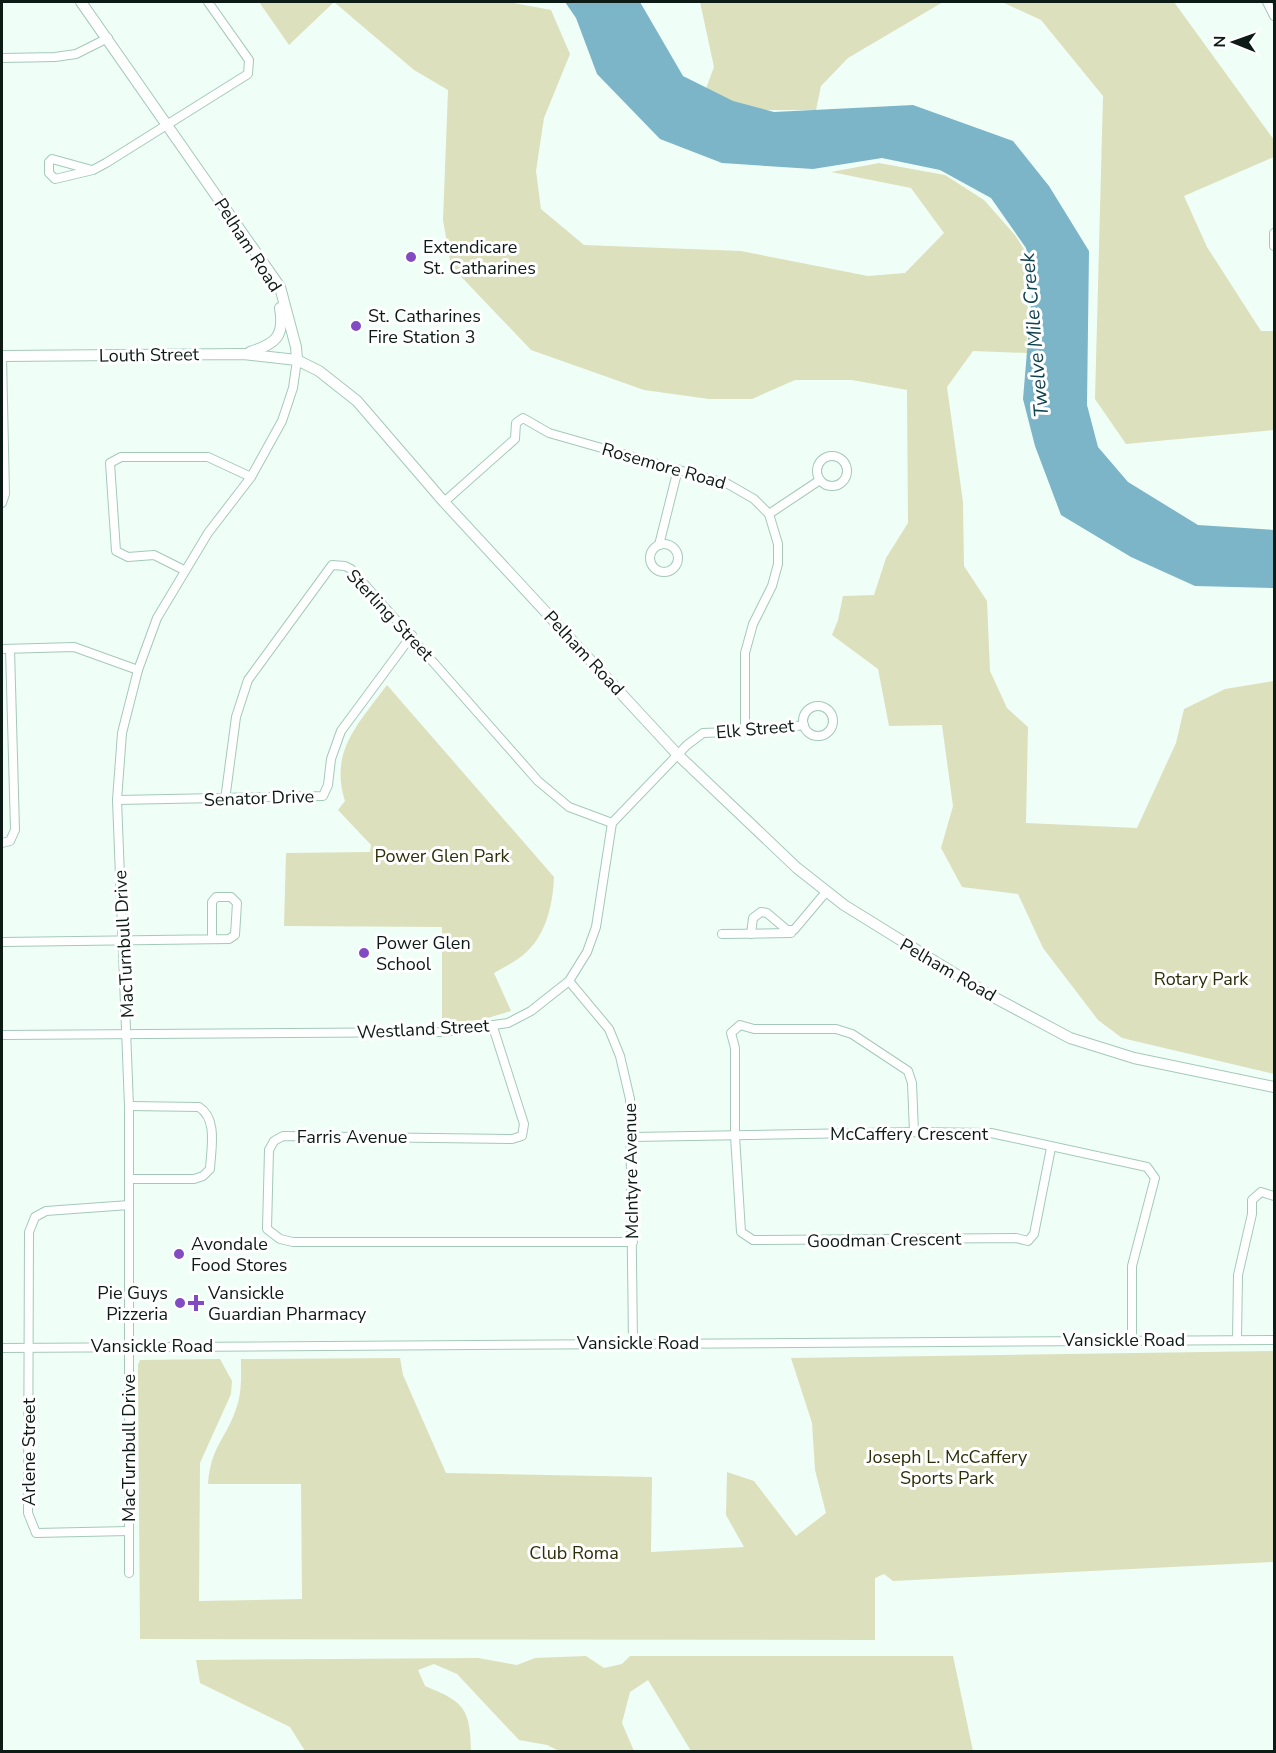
<svg xmlns="http://www.w3.org/2000/svg" width="1276" height="1753" font-family="'Nunito Sans',sans-serif">
<style>
.green{fill:#dce0bc}
.water{fill:#7cb5c8}
.lines{fill:none;stroke-linecap:round;stroke-linejoin:round}
.minor-casing{stroke:#a4c9b9;stroke-width:10}
.major-casing{stroke:#a4c9b9;stroke-width:12}
.minor{stroke:#fff;stroke-width:8}
.major{stroke:#fff;stroke-width:10}
.poi-dot{fill:#824bc2;stroke:#fff;stroke-width:2}
.labels{text-anchor:middle;stroke-width:6;stroke-linejoin:round;paint-order:stroke}
.street-label{font-size:18px;fill:#0d1b16;stroke:#fff}
.poi-label{font-size:18px;fill:#0d1b16;stroke:#fff;text-anchor:start}
.park-label{font-size:18px;fill:#2c2f08;stroke:#fff}
.water-label{font-size:20px;font-style:italic;fill:#0f4251;stroke:#fff}
</style>
<rect width="100%" height="100%" fill="#f0fef8"/>
<g class="green">
<path d="M259,2H508L551,10L570,54L544,118L536,171L541,209L584,245L741,251L868,276L905,273L944,233L911,188L831,172L879,163L945,175L984,200L1015,235L1025,251L1028,278L1027,353L973,351L947,387L963,502L964,566L987,601L990,671L1007,708L1028,727L1026,823L1137,828L1176,743L1184,709L1225,689L1274,681V1074L1122,1038L1098,1020L1043,948L1018,894L962,887L941,848L953,806L942,725L889,726L878,669L832,635L838,620L843,596L874,595L886,558L908,523L907,390L852,380H795L752,399H709L644,390L531,350L451,266L443,220L448,90L414,70L334,2L289,45Z"/>
<path d="M700,2H943L848,58L821,86L816,110H737L702,99L714,67Z"/>
<path d="M1002,2H1174L1274,140V157L1184,196L1207,247L1261,331H1274V430L1126,444L1095,399L1103,96L1041,20Z"/>
<path d="M387,685L554,877C553,904 546,937 523,955C515,962 504,967 494,973L511,1011L481,1020L442,1023V927L284,926L286,853L370,852L371,845L338,810L345,801C329,751 359,723 387,685Z"/>
<path d="M1274,1351V1562L893,1581L884,1574L875,1578V1640L140,1639L138,1365L140,1360L220,1359L232,1381L231,1394L200,1463L199,1601L302,1599L301,1484H208C211,1445 227,1438 237,1406C242,1391 241,1374 241,1359L400,1358L403,1375L446,1473L652,1477L651,1552L744,1547L726,1515L727,1472L754,1481L796,1536L826,1513L815,1470L812,1423L791,1358Z"/>
<path d="M586,1656L604,1668L622,1664L630,1656H953L973,1751H691L648,1680L630,1692L622,1723L634,1751H559L547,1745L519,1740L457,1674L434,1664L418,1670L425,1686C465,1702 470,1709 471,1751H305L290,1727L200,1683L196,1660L478,1658L517,1665L535,1658Z"/>
</g>
<path class="water" d="M565,2H640L683,76L733,101L774,112L913,105L1013,141L1049,186L1089,251L1087,405L1098,447L1128,482L1198,525L1274,530V588L1195,586L1131,557L1061,515L1035,446L1023,399L1033,280L1026,248L991,198L940,170L882,158L813,169L722,163L660,139L597,74L576,18Z"/>
<g class="lines">
<defs>
<g id="minor">
<path d="M1267,2L1274,16"/>
<path d="M2,58L55,57L76,54L108,38"/>
<path d="M92,170L52,159L49,162V173L55,179L93,170L106,163L248,74L249,60L208,2"/>
<path d="M1274,233V246"/>
<circle cx="832" cy="471" r="15"/>
<path d="M444,502L515,439L516,423L523,418L549,433L728,484L754,499L769,514L778,544V564L772,586L753,624L745,653V732"/>
<path d="M2,503L5,494L2,356"/>
<path d="M769,514L820,480"/>
<circle cx="664" cy="558" r="14"/>
<path d="M659,545L678,469"/>
<path d="M184,570L154,555L128,557L116,551L110,463L121,457H208L251,477"/>
<path d="M2,649L74,647L138,670"/>
<circle cx="818" cy="721" r="15"/>
<path d="M117,800L323,796L328,785L331,759L341,731L412,635"/>
<path d="M225,800L236,717L248,680L332,565L345,566L351,569L538,781L569,807L612,823"/>
<path d="M2,843L10,841L15,830L10,649"/>
<path d="M722,934L791,933"/>
<path d="M751,934L753,918L761,912L767,913L787,930H794L826,892"/>
<path d="M2,942L229,939L235,935L237,903L231,897H216L212,902V939"/>
<path d="M569,981L609,1029L620,1056L630,1099L633,1343"/>
<path d="M493,1027L524,1124L522,1136L512,1139L283,1136L274,1141L269,1150L267,1229L280,1239L293,1242H633"/>
<path d="M2,1035L443,1032L508,1023L531,1011L569,981L587,952L596,927L612,823L687,745L703,733L758,731L804,725"/>
<path d="M914,1132L912,1083L908,1071L852,1034L836,1029H754L740,1025L731,1033L735,1048V1136L741,1232L753,1240L1016,1238L1028,1241L1034,1234L1051,1148"/>
<path d="M632,1137L914,1132L991,1133L1147,1167L1155,1178L1132,1266V1340"/>
<path d="M129,1179H194L203,1176L210,1169C211,1149 218,1119 199,1107L129,1106"/>
<path d="M129,1205L46,1211L35,1217L29,1232L28,1513L36,1533L129,1531"/>
<path d="M1237,1340L1238,1275L1252,1214V1200L1261,1192L1274,1196"/>
<path d="M2,1348L1274,1340"/>
<path d="M129,1573V1106L117,800L122,733L138,670L157,618L208,533L251,477L282,421L293,388L297,360"/>
</g>
<g id="major">
<path d="M81,2L280,287L296,347L297,360"/>
<path d="M250,352C275,344 285,337 280,308"/>
<path d="M2,356L243,354L297,360L319,371L357,401L444,502L677,754L797,868L844,905L986,993L1070,1038L1134,1058L1274,1087"/>
</g>
</defs>
<use href="#minor" class="minor-casing"/>
<use href="#major" class="major-casing"/>
<use href="#minor" class="minor"/>
<use href="#major" class="major"/>
</g>
<g class="poi-dot">
<circle cx="411" cy="257" r="6"/>
<circle cx="356" cy="326" r="6"/>
<circle cx="364" cy="953" r="6"/>
<circle cx="179" cy="1254" r="6"/>
<circle cx="180" cy="1303" r="6"/>
<path d="M193 1294h6v6h6v6h-6v6h-6v-6h-6v-6h6z"/>
</g>
<g class="labels">
<g class="street-label">
<text transform="translate(248 245) rotate(57)" y="6">Pelham Road</text>
<text transform="translate(149 355) rotate(-1)" y="6">Louth Street</text>
<text transform="translate(664 466) rotate(16)" y="6">Rosemore Road</text>
<text transform="translate(390 615) rotate(47)" y="6">Sterling Street</text>
<text transform="translate(584 653) rotate(47)" y="6">Pelham Road</text>
<text transform="translate(755 729) rotate(-5)" y="6">Elk Street</text>
<text transform="translate(259 798) rotate(-2)" y="6">Senator Drive</text>
<text transform="translate(124 944) rotate(-93)" y="6">MacTurnbull Drive</text>
<text transform="translate(948 970) rotate(30)" y="6">Pelham Road</text>
<text transform="translate(423 1029) rotate(-3)" y="6">Westland Street</text>
<text x="909" y="1140">McCaffery Crescent</text>
<text x="352" y="1143">Farris Avenue</text>
<text transform="translate(631 1171) rotate(-91)" y="6">McIntyre Avenue</text>
<text transform="translate(884 1240) rotate(-1)" y="6">Goodman Crescent</text>
<text x="1124" y="1346">Vansickle Road</text>
<text x="638" y="1349">Vansickle Road</text>
<text x="152" y="1352">Vansickle Road</text>
<text transform="translate(129 1448) rotate(-90)" y="6">MacTurnbull Drive</text>
<text transform="translate(29 1452) rotate(-90)" y="6">Arlene Street</text>
</g>
<g class="poi-label">
<text x="423" y="253">Extendicare<tspan x="423" dy="21">St. Catharines</tspan></text>
<text x="368" y="322">St. Catharines<tspan x="368" dy="21">Fire Station 3</tspan></text>
<text x="376" y="949">Power Glen<tspan x="376" dy="21">School</tspan></text>
<text x="191" y="1250">Avondale<tspan x="191" dy="21">Food Stores</tspan></text>
<text x="168" y="1299" text-anchor="end">Pie Guys<tspan x="168" dy="21">Pizzeria</tspan></text>
<text x="208" y="1299">Vansickle<tspan x="208" dy="21">Guardian Pharmacy</tspan></text>
</g>
<g class="park-label">
<text x="442" y="862">Power Glen Park</text>
<text x="1201" y="985">Rotary Park</text>
<text x="947" y="1463">Joseph L. McCaffery<tspan x="947" dy="21">Sports Park</tspan></text>
<text x="574" y="1559">Club Roma</text>
</g>
<g class="water-label">
<text transform="translate(1034 335) rotate(-95)" y="7">Twelve Mile Creek</text>
</g>
</g>
<rect width="1276" height="1753" fill="none" stroke="#0d1b16" stroke-width="6"/>
<g transform="translate(1234 42) rotate(271)" stroke="#ffffff" stroke-width="4.5" paint-order="stroke">
<path d="M0-4.5L10 22L0 15L-10 22Z" fill="#0d1b16"/>
<text y="-9" font-size="16" font-weight="bold" text-anchor="middle" fill="#0d1b16">N</text>
</g>
</svg>
